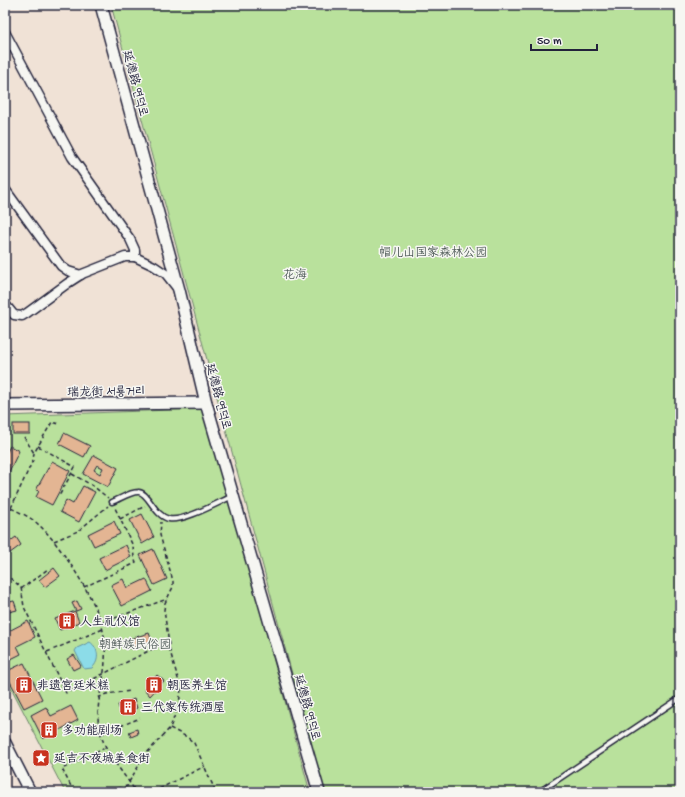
<svg xmlns="http://www.w3.org/2000/svg" width="685" height="797" font-family="'Gochi Hand','LXGW WenKai TC','Poor Story',sans-serif">
<style>
.green{fill:#b9e19c;stroke:#6e826c}
.water{fill:#8cdce8;stroke:#6292a3}
.building{fill:#e3b593;stroke:#22223b;fill-rule:evenodd}
.lines{fill:none;stroke-linecap:round;stroke-linejoin:round}
.lane-casing{stroke:#22223b;stroke-width:7}
.street-casing{stroke:#22223b;stroke-width:11}
.secondary-casing{stroke:#22223b;stroke-width:14}
.path{stroke:#22223b;stroke-width:1.5;stroke-dasharray:4 3;stroke-linecap:butt}
.lane{stroke:#f6f6f2;stroke-width:4}
.street{stroke:#f6f6f2;stroke-width:8}
.secondary{stroke:#f6f6f2;stroke-width:11}
.labels{text-anchor:middle;stroke-width:3;stroke-linejoin:round;paint-order:stroke}
.street-label{font-size:12px;fill:#22223b;stroke:#f6f6f2}
.park-label{font-size:12px;fill:#4f5b58;stroke:#f6f6f2}
.poi-label{font-size:12px;fill:#22223b;stroke:#f6f6f2;text-anchor:start}
</style>
<rect width="100%" height="100%" fill="#f0e2d6"/>
<filter id="ink" filterUnits="userSpaceOnUse"><feTurbulence type="fractalNoise" baseFrequency=".025" numOctaves="2"/><feDisplacementMap in="SourceGraphic" scale="8" xChannelSelector="R" yChannelSelector="G"/><feConvolveMatrix kernelMatrix="1 2 1 2 8 2 1 2 1" color-interpolation-filters="sRGB"/></filter>
<g filter="url(#ink)">
<g class="green">
<path d="M111,5H680V792H626L604,790L594,792H324Z"/>
<path d="M200,409L206,414L310,792H65L5,676V416Z"/>
</g>
<path class="water" d="M90,642C99,648 100,661 92,668L84,669L75,651L77,648Z"/>
<g class="building">
<rect x="13" y="424" width="17" height="10"/>
<path d="M64,433L90,446L84,457L59,444Z"/>
<path d="M10,446L19,451L5,480V456Z"/>
<path d="M94,455L118,468L108,487L83,474ZM97,465L103,468L100,474L94,470Z"/>
<path d="M52,461L70,471L52,505L36,497L39,491L36,490Z"/>
<path d="M83,486L95,492L79,522L60,512L66,500L73,504Z"/>
<path d="M142,514L154,537L142,544L130,520Z"/>
<path d="M114,521L120,534L94,546L88,534Z"/>
<path d="M16,537L21,545L6,556L5,545Z"/>
<path d="M126,545L131,557L105,570L99,558Z"/>
<path d="M153,549L167,579L154,585L140,555Z"/>
<path d="M54,568L60,576L45,587L39,580Z"/>
<path d="M123,579L127,588L146,579L152,591L122,606L111,585Z"/>
<path d="M14,601L17,610L5,613V603Z"/>
<path d="M77,601L81,609L76,611L72,603Z"/>
<path d="M75,611L79,622L60,630L55,619Z"/>
<path d="M28,621L35,637L17,646L21,654L5,662V633Z"/>
<path d="M149,633L152,641L129,649L126,640Z"/>
<path d="M74,655L81,666L73,670L67,659Z"/>
<path d="M24,663L42,699L24,708L5,672Z"/>
<path d="M157,675L164,681L150,696L144,689Z"/>
<path d="M134,699L137,708L121,714L118,705Z"/>
<path d="M71,706L78,720L43,739L31,715L46,707L51,716Z"/>
<path d="M137,729L138,734L131,737L129,732Z"/>
</g>
<g class="lines">
<defs>
<g id="lane">
<path d="M112,502C120,499 130,492 138,492C148,491 154,516 169,519C184,522 219,502 233,496"/>
<path d="M539,792L680,698"/>
</g>
<g id="street">
<path d="M5,32L72,157L130,239L135,250V257"/>
<path d="M5,189L61,266L68,271L81,275"/>
<path d="M5,304L14,315L22,316L27,313L68,283L82,274L125,257H135L154,266L166,274L177,288"/>
</g>
<g id="secondary">
<path d="M101,5L179,290L206,403L319,792"/>
<path d="M5,405L206,403"/>
<path d="M5,743L30,792"/>
</g>
</defs>
<use href="#lane" class="lane-casing"/>
<use href="#street" class="street-casing"/>
<use href="#secondary" class="secondary-casing"/>
<g class="path">
<path d="M24,437L34,453"/>
<path d="M38,446L75,467L59,496"/>
<path d="M72,474L93,486L108,498"/>
<path d="M5,505C16,511 30,516 39,525C59,543 91,593 100,619C104,632 106,646 105,661C104,683 95,704 99,727C103,751 123,772 136,792"/>
<path d="M11,508L33,460L34,453L52,422L59,424"/>
<path d="M120,519L145,506"/>
<path d="M54,541L78,531L108,506"/>
<path d="M5,574L21,587L24,607L66,693L168,641"/>
<path d="M84,587L136,563L134,558L133,546L115,508"/>
<path d="M21,589L48,569"/>
<path d="M101,623L167,599"/>
<path d="M47,652L103,629"/>
<path d="M181,689L201,683"/>
<path d="M98,698L106,694L130,691"/>
<path d="M170,728L187,737L194,743L214,788V792"/>
<path d="M101,734L140,718"/>
<path d="M129,782L145,755L170,728L179,704L181,689L170,651L164,610L165,603L173,587V581L160,535L161,522"/>
<path d="M74,792L62,769L107,747"/>
<path d="M104,792L131,785"/>
<path d="M153,792L205,766"/>
</g>
<use href="#lane" class="lane"/>
<use href="#street" class="street"/>
<use href="#secondary" class="secondary"/>
</g>
</g>
<defs>
<symbol id="building-square" viewBox="-11 -11 22 22"><rect x="-9" y="-9" width="18" height="18" rx="4" fill="#c8321e" stroke="#f6f6f2"/><path d="M-4-6H4V6H1V3H-1V6H-4ZM-2.5-4.3h1.7v1.8h-1.7ZM.8-4.3h1.7v1.8H.8ZM-2.5-1h1.7V.8h-1.7ZM.8-1h1.7V.8H.8Z" fill="#fff"/></symbol>
<symbol id="sight-square" viewBox="-11 -11 22 22"><rect x="-9" y="-9" width="18" height="18" rx="4" fill="#c8321e" stroke="#f6f6f2"/><path d="M0-6L1.8-2.2L6-1.7L2.9 1.2L3.7 5.4L0 3.3L-3.7 5.4L-2.9 1.2L-6-1.7L-1.8-2.2Z" fill="#fff"/></symbol>
</defs>
<g fill-rule="evenodd">
<use href="#building-square" x="57" y="611" width="20" height="20"/>
<use href="#building-square" x="14" y="675" width="20" height="20"/>
<use href="#building-square" x="144" y="675" width="20" height="20"/>
<use href="#building-square" x="118" y="697" width="20" height="20"/>
<use href="#building-square" x="39" y="720" width="20" height="20"/>
<use href="#sight-square" x="31" y="748" width="20" height="20"/>
</g>
<g class="labels">
<g class="street-label">
<text transform="translate(136 83) rotate(75)" y="4">延德路 연덕로</text>
<text transform="translate(106 391) rotate(-1)" y="4">瑞龙街 서룡거리</text>
<text transform="translate(219 396) rotate(75)" y="4">延德路 연덕로</text>
<text transform="translate(308 707) rotate(74)" y="4">延德路 연덕로</text>
</g>
<g class="park-label">
<text x="433" y="256">帽儿山国家森林公园</text>
<text x="295" y="278">花海</text>
<text x="135" y="648">朝鲜族民俗园</text>
</g>
<g class="poi-label">
<text x="80" y="625">人生礼仪馆</text>
<text x="37" y="689">非遗宫廷米糕</text>
<text x="167" y="689">朝医养生馆</text>
<text x="141" y="711">三代家传统酒屋</text>
<text x="62" y="734">多功能剧场</text>
<text x="54" y="762">延吉不夜城美食街</text>
</g>
</g>
<rect width="685" height="797" fill="none" stroke="#f6f6f2" stroke-width="20"/>
<rect x="10" y="10" width="665" height="777" fill="none" stroke="#22223b" stroke-width="1.5" filter="url(#ink)"/>
<path d="M531 44v6h66v-6" fill="none" stroke="#22223b" stroke-width="2"/>
<text x="537" y="44" font-size="12" fill="#22223b" stroke="#f6f6f2" stroke-width="3" paint-order="stroke">50 m</text>
</svg>
